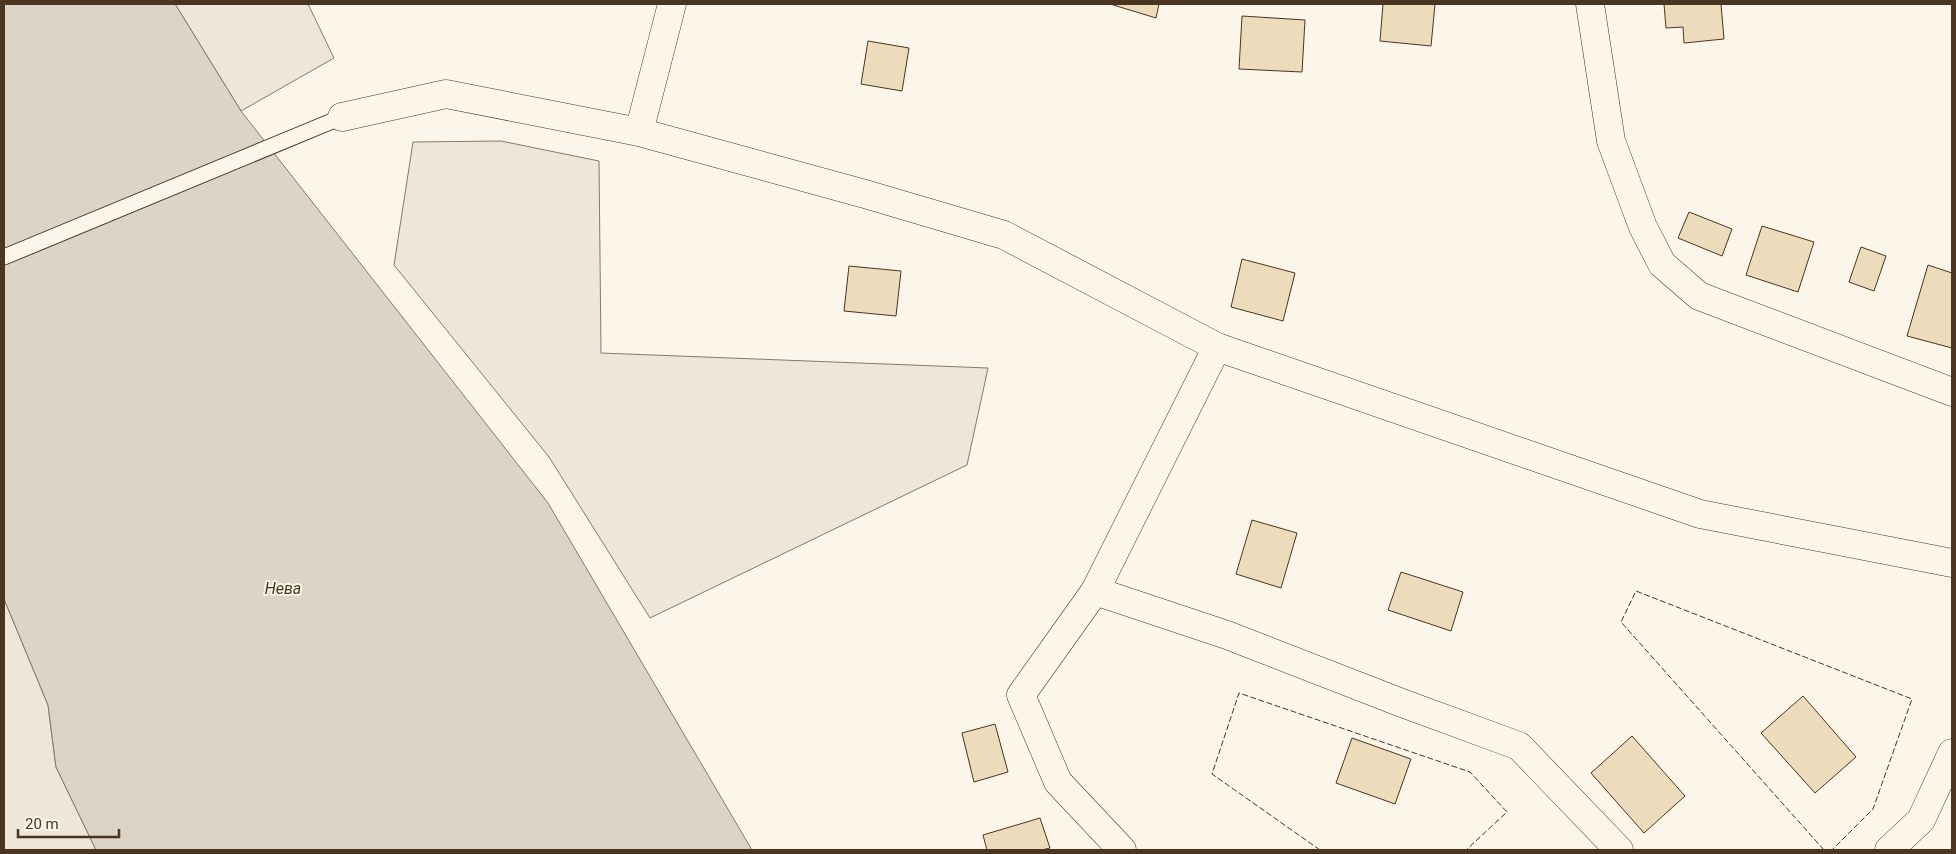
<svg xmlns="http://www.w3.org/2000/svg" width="1956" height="854" font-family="Roboto,sans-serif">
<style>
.green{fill:#ede6d9;stroke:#887966}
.water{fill:#dcd4c6;stroke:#887966}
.building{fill:#ecdcbc;stroke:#4a3520}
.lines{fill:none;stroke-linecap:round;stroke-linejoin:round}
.service-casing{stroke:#4a3520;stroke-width:17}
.minor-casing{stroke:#4a3520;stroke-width:29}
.service{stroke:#fbf6e9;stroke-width:15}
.minor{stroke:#fbf6e9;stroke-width:28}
.fence{stroke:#4a3520;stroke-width:1;stroke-dasharray:6 2.5;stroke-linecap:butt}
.labels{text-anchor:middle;stroke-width:4;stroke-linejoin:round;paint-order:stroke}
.water-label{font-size:16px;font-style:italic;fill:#4a3520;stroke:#fbf6e9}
</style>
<rect width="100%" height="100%" fill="#fbf6e9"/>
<g class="green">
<path d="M175,4H308L334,58L241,111Z"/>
<path d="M501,141L599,161L601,353L988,368L967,465L650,618L549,457L394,265L413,142Z"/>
<path d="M4,599L48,705L56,767L96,850H4Z"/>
</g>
<path class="water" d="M4,4H175L241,111L548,503L752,850H96L56,767L48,705L4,599Z"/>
<g class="building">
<path d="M1110,4H1159L1156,18Z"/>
<path d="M1383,4H1435L1431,46L1380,41Z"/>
<path d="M1664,4H1721L1724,39L1684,43L1683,27L1666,28Z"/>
<path d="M1242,16L1305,20L1302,72L1239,69Z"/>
<path d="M868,41L909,48L902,91L861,84Z"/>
<path d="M1689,212L1732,229L1722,256L1678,238Z"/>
<path d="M1762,226L1814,242L1798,292L1746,275Z"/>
<path d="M1861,247L1886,256L1874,291L1849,282Z"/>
<path d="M1242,259L1295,273L1283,321L1231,307Z"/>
<path d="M1928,265L1952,273V348L1907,336Z"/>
<path d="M849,266L901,271L896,316L844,311Z"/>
<path d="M1252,520L1297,533L1281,588L1236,574Z"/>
<path d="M1401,572L1463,592L1451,631L1388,610Z"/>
<path d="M1803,696L1856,757L1815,793L1761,733Z"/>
<path d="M995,724L1008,772L974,782L962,733Z"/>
<path d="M1632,736L1685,796L1644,833L1591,773Z"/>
<path d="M1352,738L1411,759L1395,804L1336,783Z"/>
<path d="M1040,818L1050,848L1042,850H987L983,835Z"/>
</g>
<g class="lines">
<defs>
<path id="service" d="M4,257L342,117"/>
<g id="minor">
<path d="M1590,4L1611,141L1643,227L1662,264L1699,296L1952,392"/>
<path d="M342,117L446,94L639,132L865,194L1004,235L1217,347L1700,514L1952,563"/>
<path d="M639,132L672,4"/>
<path d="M1095,591L1227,635L1402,703L1519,746L1619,850"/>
<path d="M1122,850L1058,782L1021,695L1095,591L1217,347"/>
<path d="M1889,850L1921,820L1952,753"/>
</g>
</defs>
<use href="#service" class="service-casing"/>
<use href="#minor" class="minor-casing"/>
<use href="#service" class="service"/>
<use href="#minor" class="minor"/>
<g class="fence">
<path d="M1320,850L1212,774L1239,693L1470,772L1507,812L1466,850"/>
<path d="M1824,850L1621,622L1636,591L1912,699L1873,809L1832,850"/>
</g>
</g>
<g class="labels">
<g class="water-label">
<text x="283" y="594">Нева</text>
</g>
</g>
<rect width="1956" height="854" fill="none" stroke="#4a3520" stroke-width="10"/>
<path d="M18 829v8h101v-8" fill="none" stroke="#4a3520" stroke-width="2.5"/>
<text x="25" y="829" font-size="15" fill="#4a3520" stroke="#fbf6e9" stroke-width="4" paint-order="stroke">20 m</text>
</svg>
